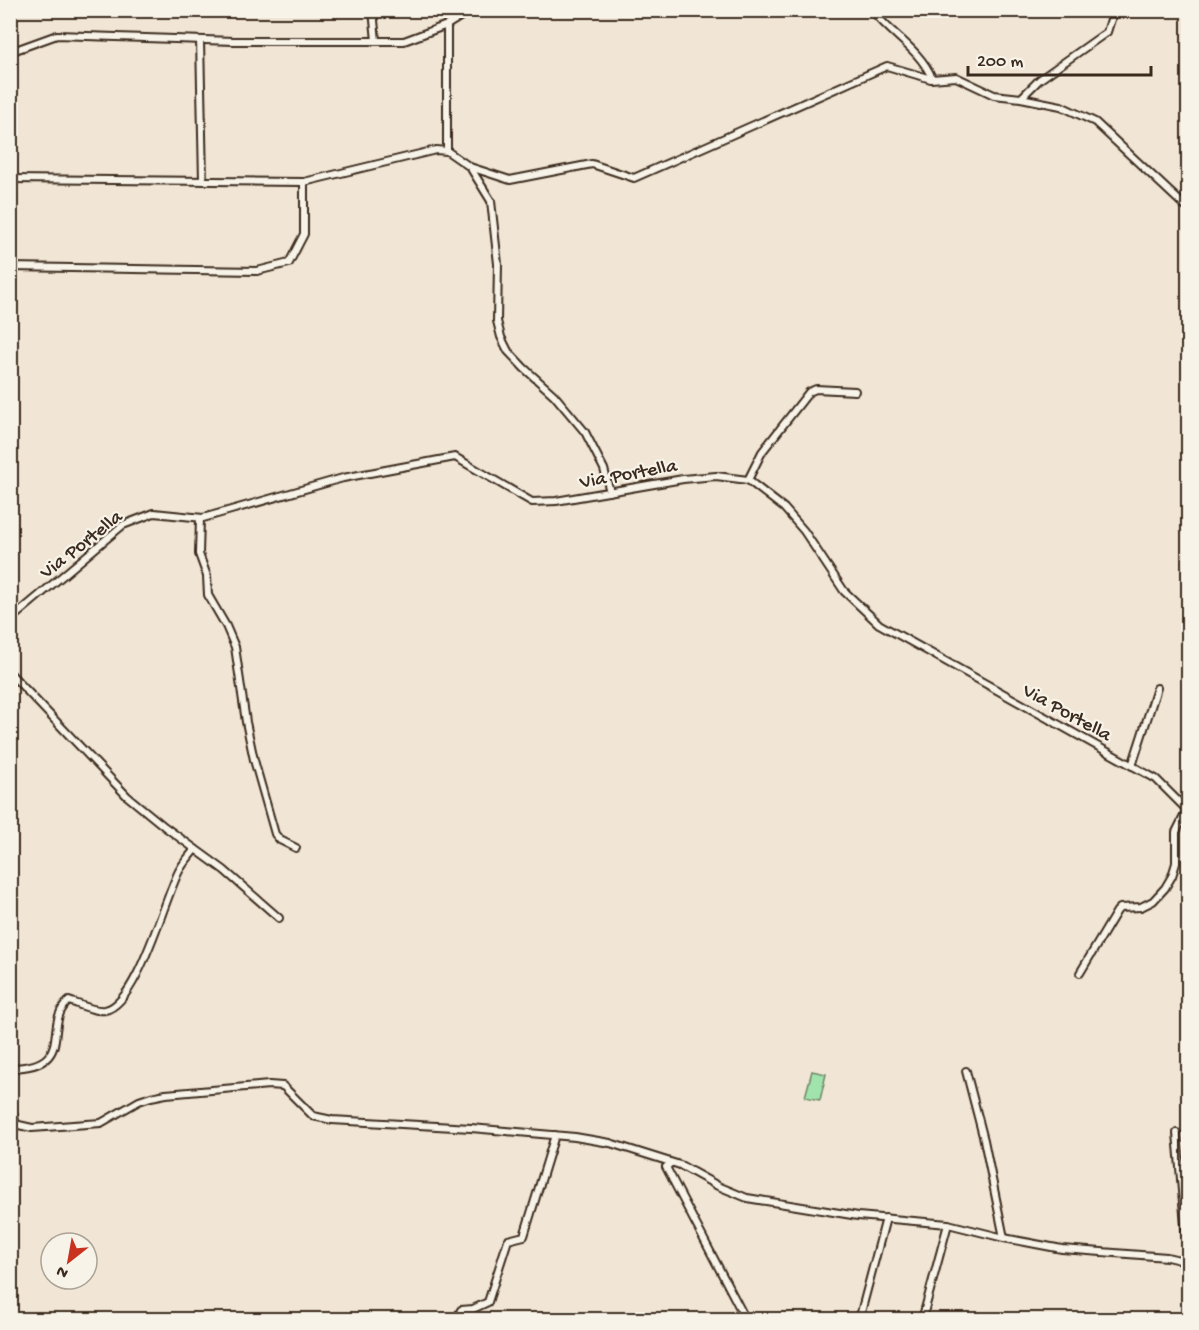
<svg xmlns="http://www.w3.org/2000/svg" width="1199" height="1330" font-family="'Gochi Hand',sans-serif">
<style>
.green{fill:#a1e3ad;stroke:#6e8666;stroke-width:1.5}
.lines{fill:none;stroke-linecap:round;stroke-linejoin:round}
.minor-casing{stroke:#3b2a1e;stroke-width:10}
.minor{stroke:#f7f3e8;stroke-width:6}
.labels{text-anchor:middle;stroke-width:4.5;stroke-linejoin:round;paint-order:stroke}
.street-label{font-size:20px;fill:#3b2a1e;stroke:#f7f3e8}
</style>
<rect width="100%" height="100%" fill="#f1e6d5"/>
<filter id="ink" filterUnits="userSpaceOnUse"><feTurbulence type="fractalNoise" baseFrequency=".0167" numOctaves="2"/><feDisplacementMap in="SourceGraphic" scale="12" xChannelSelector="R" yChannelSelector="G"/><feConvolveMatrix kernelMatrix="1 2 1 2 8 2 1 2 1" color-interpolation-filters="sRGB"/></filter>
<g filter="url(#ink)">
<path class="green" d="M812,1071L826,1074L820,1100L805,1097Z"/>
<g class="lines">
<defs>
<g id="minor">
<path d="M373,10L376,41"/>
<path d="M872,10C892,36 919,48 932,78"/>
<path d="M447,25V151"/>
<path d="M200,40L203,181"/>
<path d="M10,52L57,35L234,41H404L447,25L471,10"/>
<path d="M1021,98L1039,80L1107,32L1114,10"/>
<path d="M470,167L510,180L592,164L634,178L887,66L931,79L956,77L994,95L1021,98L1061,106L1095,122L1188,209"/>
<path d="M10,179L304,182L436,150L447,151L470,167L491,201L498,264L497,321L501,337L508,351L524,368L554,395L585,432L604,469L610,492"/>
<path d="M10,267L257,271L289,263L304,234V182"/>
<path d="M748,480L762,452L809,392L816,389L855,391"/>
<path d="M200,518L199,554L207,576L208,595L226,626L235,647L246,722L254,760L275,834L280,840L296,848"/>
<path d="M10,620L123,525L154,513L203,518L343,478L455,457L532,502L556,501L683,479L716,476L748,480L784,508L804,531L844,591L879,624L1156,779L1188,811"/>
<path d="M10,673L127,796L165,827L224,870L279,918"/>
<path d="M1132,766L1157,688"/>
<path d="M1080,973L1117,911L1120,908L1141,907L1153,901L1165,888L1172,876L1176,863V832L1187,810"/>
<path d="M10,1068C78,1067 41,1024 69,1001C79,1004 95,1012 105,1010C137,1005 164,900 179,871C183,863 190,856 195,849"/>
<path d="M966,1071L984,1140L1004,1238"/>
<path d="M10,1080V1082"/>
<path d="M10,1100L16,1125"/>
<path d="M10,1123L32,1128L101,1123L139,1101L151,1097L166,1094L269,1085L283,1086L313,1116L332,1120L471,1128L575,1137L610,1143L680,1165L718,1186L747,1198L858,1216L948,1224L1004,1238L1062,1249L1167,1257L1188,1262"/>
<path d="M1177,1133L1188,1260"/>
<path d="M671,1163L666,1167L746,1320"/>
<path d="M456,1320L461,1310L473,1309L488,1302L508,1240L524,1236L555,1135"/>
<path d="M859,1320L886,1218"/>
<path d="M922,1320L948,1224"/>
<path d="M1185,1320L1188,1310"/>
</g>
</defs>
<use href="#minor" class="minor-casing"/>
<use href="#minor" class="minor"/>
</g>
</g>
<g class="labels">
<g class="street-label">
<text transform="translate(628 472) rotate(-10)" y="7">Via Portella</text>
<text transform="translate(80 543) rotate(-38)" y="7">Via Portella</text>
<text transform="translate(1068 711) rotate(29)" y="7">Via Portella</text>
</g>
</g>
<rect width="1199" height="1330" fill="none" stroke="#f7f3e8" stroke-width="36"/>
<rect x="18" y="18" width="1163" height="1294" fill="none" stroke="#3b2a1e" stroke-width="2" filter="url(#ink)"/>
<g transform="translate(69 1261) rotate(211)"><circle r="28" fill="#f7f3e8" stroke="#aca397" stroke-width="1.5"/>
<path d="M0-4.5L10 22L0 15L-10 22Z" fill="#c8321e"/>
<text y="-9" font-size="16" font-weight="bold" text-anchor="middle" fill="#3b2a1e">N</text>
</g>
<path d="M968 66v9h183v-9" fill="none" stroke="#3b2a1e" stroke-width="3"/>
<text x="977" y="66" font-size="18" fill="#3b2a1e" stroke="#f7f3e8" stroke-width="4.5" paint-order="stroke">200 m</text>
</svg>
